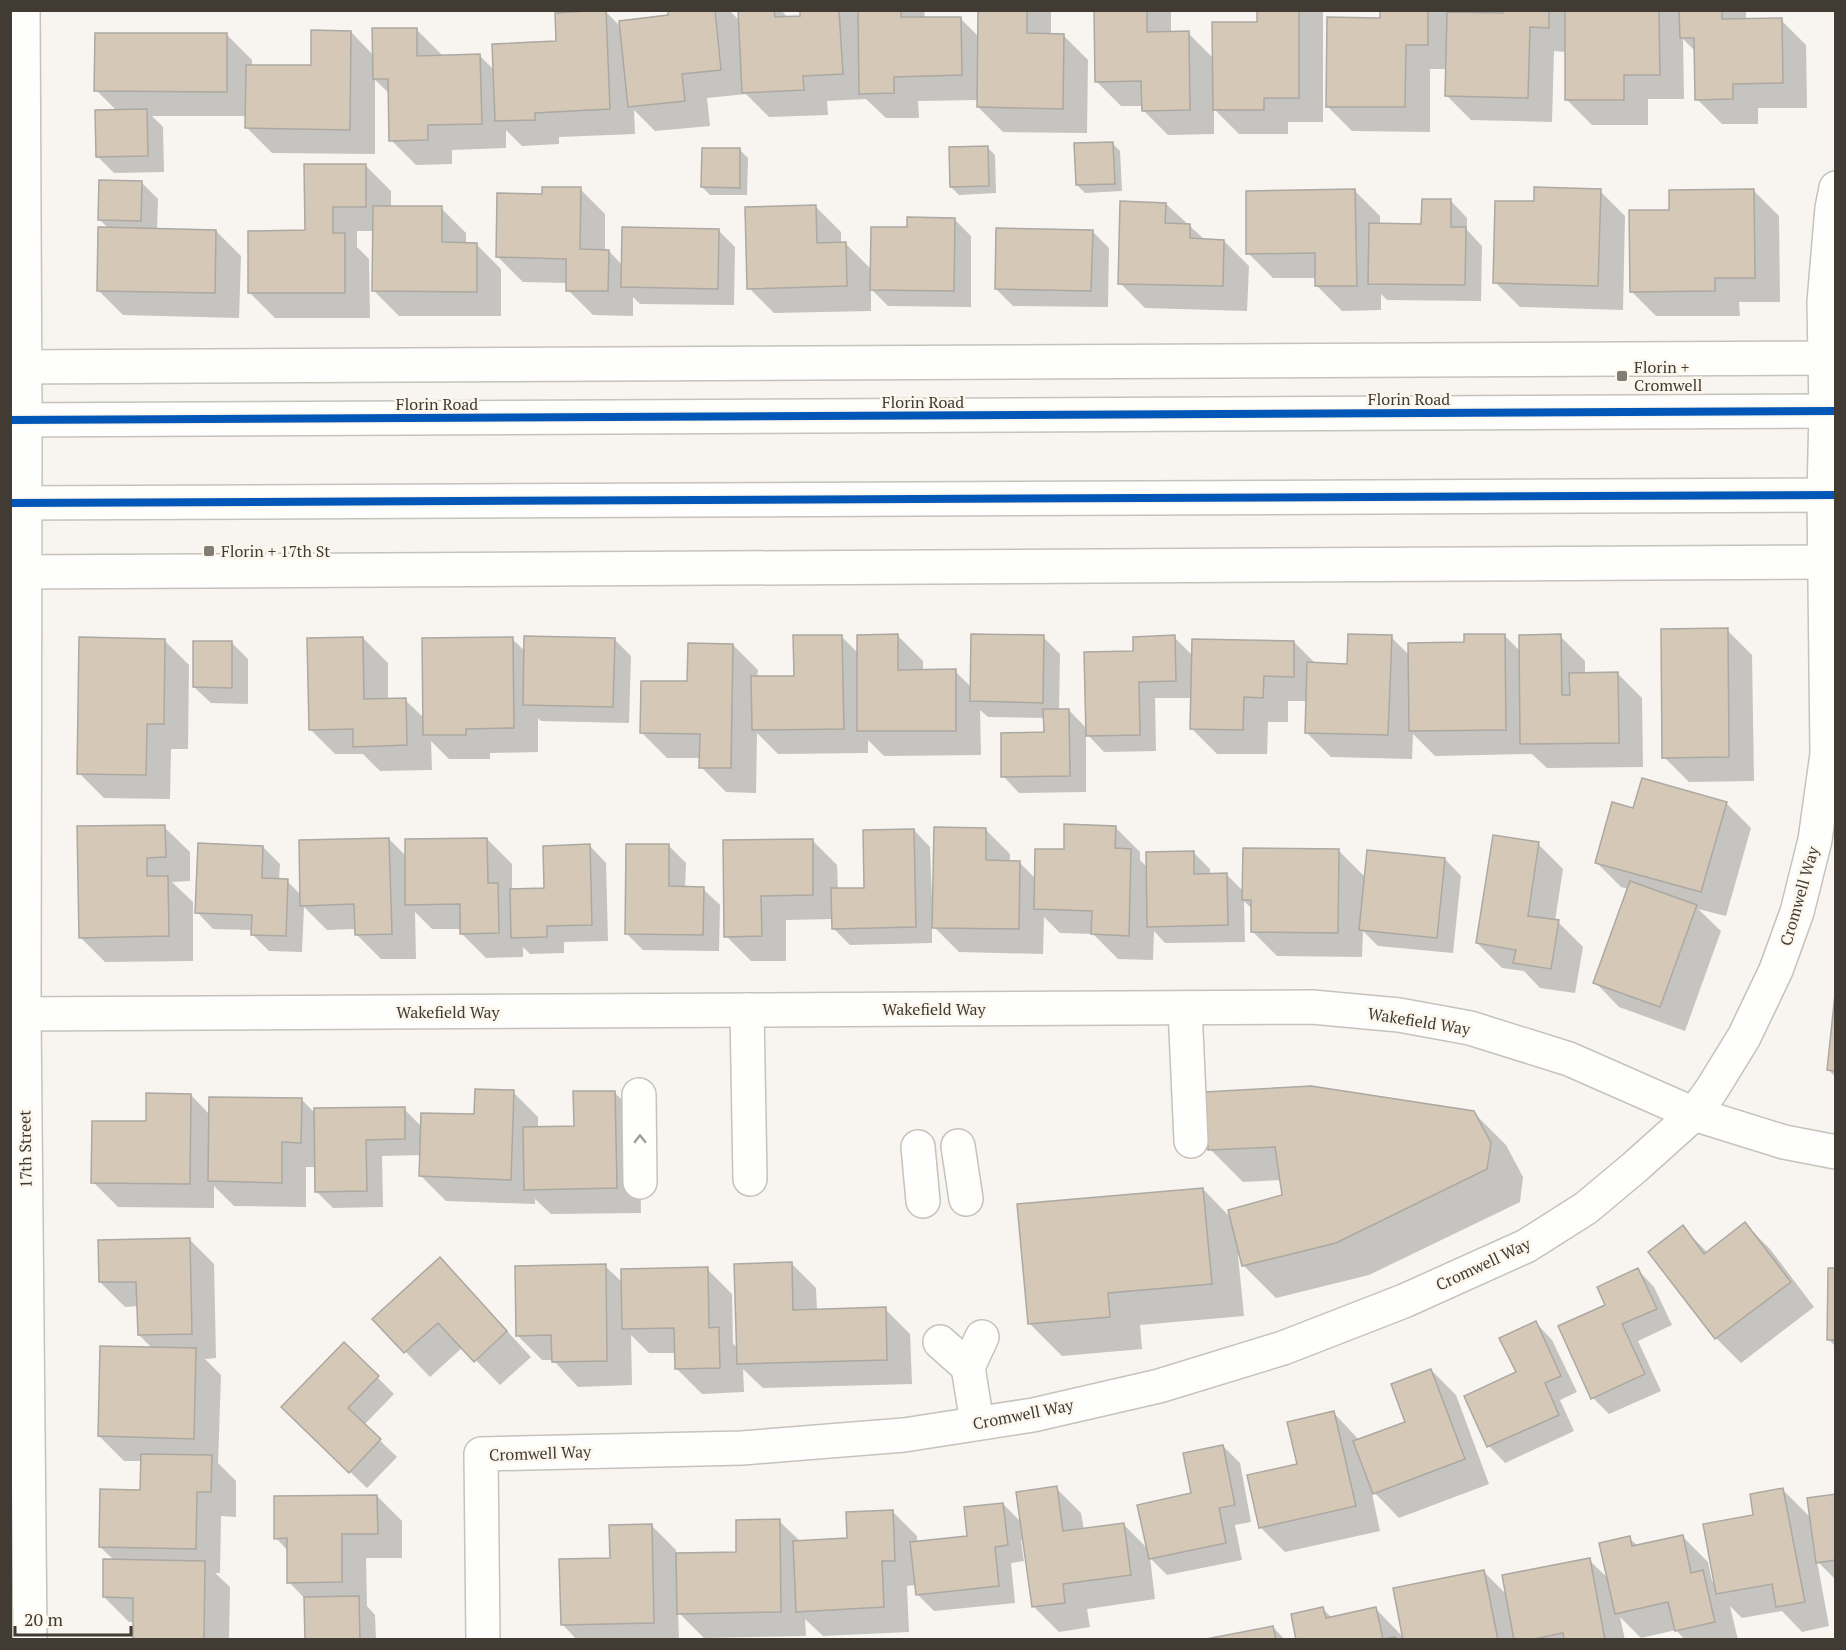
<svg xmlns="http://www.w3.org/2000/svg" width="1846" height="1650" font-family="'PT Serif',serif">
<style>
.shadow{fill:#0003}
.building{fill:#d5c8b7;stroke:#aca8a2;stroke-width:1.5}
.lines{fill:none;stroke-linecap:round;stroke-linejoin:round}
.minor-casing{stroke:#c6c2bc;stroke-width:36}
.major-casing{stroke:#c6c2bc;stroke-width:36}
.minor{stroke:#fefefd;stroke-width:33}
.major{stroke:#fefefd;stroke-width:33}
.cycleway-casing{stroke:#fcf6ed;stroke-width:11}
.cycleway{stroke:#0057b8;stroke-width:8}
.oneway{stroke:#a09c98}
.poi-dot{fill:#827c75;stroke:#fcf6ed;stroke-width:2}
.labels{text-anchor:middle;stroke-width:5;stroke-linejoin:round;paint-order:stroke}
.poi-label{font-size:16px;fill:#423b33;stroke:#fcf6ed;text-anchor:start}
.street-label{font-size:16px;fill:#423b33;stroke:#fcf6ed}
</style>
<rect width="100%" height="100%" fill="#f8f5f0"/>
<g class="shadow">
<path d="M669,10H729L740,21V10H781L788,18H802V10H924L925,19L960,18L979,37V10H1051V35H1063L1088,60L1087,133L1003,132L978,107V100L918,101L919,118H886L866,99L827,101L828,115L769,117L746,94L707,98L710,126L655,131L634,110L635,134L559,137V144L522,146L506,130V148L452,150V164L416,165L391,140L390,94L375,80V154L272,153L247,128V116H152L163,127L164,172L114,173L97,156L117,111L96,90L227,35L252,60V66L312,67L351,32L374,56L416,29L441,54V57L480,56L495,71L558,42L606,12L621,27L670,17Z"/>
<path d="M1096,10H1171V33H1188L1214,59L1259,23L1258,10H1323V122H1288V134H1239L1214,109V134L1168,135L1143,110V106H1121L1096,81Z"/>
<path d="M1381,10H1453V13L1504,14L1505,10H1746V20H1781L1806,45L1807,108H1758V124H1722L1697,99L1696,52L1683,39L1684,99H1648V125H1592L1567,100L1566,52L1554,51L1552,122L1471,120L1446,95L1447,69H1430V132L1352,131L1327,106L1381,20Z"/>
<path d="M1112,143L1120,151L1122,191L1085,193L1077,185Z"/>
<path d="M987,147L995,155L996,193L959,195L951,187Z"/>
<path d="M740,150L748,158L747,195H710L702,187Z"/>
<path d="M366,166L391,191V207L441,208L466,233V244H476L501,269V316H399L374,291V231H357V247L369,259L370,318H275L250,293Z"/>
<path d="M141,182L158,199L157,230L216,231L241,256L239,318L123,315L98,290L109,229L100,220Z"/>
<path d="M580,189L605,214V251H609L623,266L718,230L735,247L734,305L640,304L633,297V316L593,315L568,290V283L523,282L498,257L544,195Z"/>
<path d="M1355,191L1380,216V225L1423,226L1451,201L1467,218V230L1482,246L1481,301L1387,300L1381,294V310L1342,311L1317,286V278H1273L1248,253Z"/>
<path d="M1600,191L1625,216L1623,310L1520,307L1495,282L1535,203Z"/>
<path d="M1754,191L1779,216L1780,302H1739L1740,316H1656L1631,291L1670,211Z"/>
<path d="M1166,204L1205,240L1224,241L1249,266L1247,311L1145,308L1120,283Z"/>
<path d="M816,207L841,232V243H845L872,270L908,229L954,219L971,236V307L888,306L871,289V311L774,313L749,288Z"/>
<path d="M1092,231L1109,248L1108,307L1013,306L996,289Z"/>
<path d="M1727,630L1752,655L1754,781L1689,782L1664,757Z"/>
<path d="M1504,635L1520,651L1560,636L1585,661V674L1617,673L1642,698L1643,767L1547,768L1532,754L1435,756L1413,734L1412,759L1331,757L1306,732L1307,701H1288V722H1268L1267,754H1217L1192,729V698H1155L1156,751L1104,752L1086,733V792L1019,793L1003,776L1045,733V718L988,717L980,710L981,755L884,756L868,740V753L778,754L757,733L756,793L726,792L701,767V758H667L642,733L689,683L733,645L758,670L757,678L795,677L841,636L858,653L898,636L923,661V671H955L971,687L1043,637L1060,654L1059,710H1069L1087,729L1135,653L1174,637L1193,656L1294,642L1316,664L1349,665L1391,637L1409,655Z"/>
<path d="M363,638L388,663V700H405L424,718L512,639L526,652L615,640L631,656L629,723L541,721L538,718V752L490,753V759H449L431,741L432,770L380,771L363,754H335L310,729Z"/>
<path d="M164,640L189,665L188,749H171L170,799L104,798L79,773Z"/>
<path d="M231,642L248,659V704L211,703L194,687Z"/>
<path d="M1726,803L1751,828L1726,916L1698,909L1721,931L1685,1031L1619,1007L1595,982L1628,889L1621,887L1596,862L1634,810Z"/>
<path d="M164,827L190,852V881L172,882L193,902V961L105,962L80,937Z"/>
<path d="M1115,827L1140,852V860L1147,867L1193,852L1210,869V875H1227L1243,891L1339,851L1366,878L1445,859L1461,876L1453,953L1378,946L1363,931L1362,957L1277,956L1252,931V909L1244,901L1245,942L1165,943L1154,931L1153,960L1118,959L1093,934L1060,933L1044,917L1043,954L959,952L932,925V943L850,945L833,928V919L786,920V961H751L726,936L724,841L812,840L837,865L838,890L866,889L914,830L930,847L932,901H934L985,829L1010,854V862H1019L1036,879L1065,851Z"/>
<path d="M389,839L407,857L487,839L512,864V890L546,889L590,846L606,863L608,941L564,942V953L530,954L523,947V957L486,958L461,933V929H432L415,912L416,959H381L356,934V929L327,930L304,907L302,952L269,951L252,934L253,930L213,929L197,912L263,847L280,864L279,880L287,881L301,895Z"/>
<path d="M1538,844L1563,869L1555,921L1558,922L1583,947L1575,993L1540,988L1524,971L1502,968L1477,943Z"/>
<path d="M669,846L686,863L685,888L703,889L720,905L719,951L643,950L626,933Z"/>
<path d="M1836,1001V1077L1828,1070Z"/>
<path d="M513,1092L538,1117V1128L575,1127L614,1092L639,1117L641,1213L551,1214L535,1199V1204L446,1201L421,1176V1155L382,1156L383,1207L333,1208L316,1191V1167H306V1207L234,1206L214,1186V1208L118,1207L93,1182L147,1123L191,1095L210,1115L301,1099L315,1113L404,1109L422,1127L476,1116Z"/>
<path d="M1473,1112L1506,1145L1523,1177L1520,1202L1369,1275L1276,1298L1243,1265L1240,1255H1238L1244,1316L1140,1325L1142,1349L1062,1356L1029,1323L1203,1189L1231,1218L1284,1197L1281,1180L1243,1182L1210,1149Z"/>
<path d="M1745,1224L1770,1249L1814,1307L1741,1363L1716,1338L1682,1227L1708,1253Z"/>
<path d="M189,1239L214,1264L216,1358L205,1359L221,1375L218,1463L236,1481V1517L221,1516L220,1573H215L230,1587L229,1640H135V1622H129L104,1597L115,1561L100,1547L141,1491L142,1461H124L99,1436L153,1349L139,1335L138,1306L125,1307L100,1282Z"/>
<path d="M791,1263L816,1288L817,1311L885,1309L910,1334L912,1384L763,1388L743,1369L744,1392L702,1394L677,1369V1353H649L631,1335L632,1385L578,1387L553,1360H542L517,1335L605,1266L623,1283L707,1269L732,1294L733,1344L738,1348Z"/>
<path d="M1836,1269V1347L1828,1339Z"/>
<path d="M1638,1270L1654,1287L1672,1325L1638,1341L1661,1391L1609,1414L1593,1398Z"/>
<path d="M464,1284L531,1357L500,1385L463,1347L430,1377L374,1319Z"/>
<path d="M1536,1323L1552,1340L1577,1392L1560,1400L1574,1431L1505,1463L1489,1446Z"/>
<path d="M344,1344L394,1394L364,1425L397,1457L367,1488L300,1424Z"/>
<path d="M1431,1370L1456,1395L1489,1484L1399,1518L1371,1489L1380,1531L1285,1552L1260,1527L1299,1465L1334,1413L1359,1440L1407,1422Z"/>
<path d="M1223,1446L1240,1463L1251,1522L1235,1525L1242,1560L1167,1575L1150,1558L1155,1599L1087,1609L1090,1627L1059,1632L1034,1607L1024,1540H1021L1024,1561L1011,1563L1015,1603L934,1611L917,1594L916,1585L907,1586L909,1632L823,1636L805,1619L806,1636L704,1638L678,1612L679,1640H577L563,1625L611,1560L651,1525L676,1550V1555L737,1554L779,1521L801,1542L848,1540L892,1511L917,1536V1543L968,1538L1003,1504L1022,1523L1056,1488L1081,1513L1084,1530L1124,1525L1148,1549L1193,1494Z"/>
<path d="M1783,1490L1811,1518L1836,1496V1580L1817,1561L1829,1626L1802,1632L1782,1611L1742,1618L1730,1606L1738,1640H1685L1676,1630L1641,1638L1620,1617L1625,1640H1298L1323,1609L1332,1618L1376,1609L1404,1638L1484,1572L1507,1595L1589,1560L1609,1579L1629,1538L1638,1546L1683,1537L1708,1562L1712,1581L1716,1585L1755,1516Z"/>
<path d="M377,1496L402,1521V1558H366L367,1606L375,1615L376,1640H306V1600L289,1582L288,1551L276,1538Z"/>
<path d="M1273,1627L1285,1640H1209Z"/>
</g>
<g class="building">
<path d="M606,10L610,109L535,113V120L495,121L492,44L556,41L555,13Z"/>
<path d="M668,10H715L721,70L682,74L685,101L628,107L619,21L668,15Z"/>
<path d="M738,10H774L775,17L800,16V10H839L843,74L803,76L804,90L742,93Z"/>
<path d="M858,10H901V17H961L962,75L894,77V93L859,94Z"/>
<path d="M978,10H1027V33L1064,34L1063,109L977,107Z"/>
<path d="M1094,10H1147V32L1189,31L1190,110L1142,111L1141,81L1095,82Z"/>
<path d="M1257,10H1299V98H1264V110H1213L1212,22H1257Z"/>
<path d="M1380,10H1428V45H1406L1405,107H1326L1327,17L1380,18Z"/>
<path d="M1503,10H1549V28L1530,27L1528,98L1445,96L1447,12L1503,13Z"/>
<path d="M1565,10H1659L1660,75H1624V100H1565Z"/>
<path d="M1679,10H1722V19L1782,18L1783,83L1733,84V99L1695,100L1694,38H1680Z"/>
<path d="M372,28H417V56L480,54L482,124L428,125V140L389,141L388,79H373Z"/>
<path d="M311,30L351,31L350,130L245,128L246,65H311Z"/>
<path d="M95,33H227V92L94,91Z"/>
<path d="M147,109L148,156L96,157L95,110Z"/>
<path d="M1113,142L1115,184L1076,185L1074,143Z"/>
<path d="M988,146L989,186L950,187L949,147Z"/>
<path d="M702,148H740V188L701,187Z"/>
<path d="M304,164H366V207H333V233H345V293H248V231L305,230Z"/>
<path d="M99,180L142,181L141,221L98,220Z"/>
<path d="M542,187H581L580,249L609,250L608,291H566V259L496,257L497,193L542,194Z"/>
<path d="M1534,187L1601,189L1598,286L1493,283L1495,201H1534Z"/>
<path d="M1355,189L1357,286H1315V253L1246,254V191Z"/>
<path d="M1754,189L1755,278H1715V291L1630,292L1629,210H1669V190Z"/>
<path d="M1422,199H1451V227H1466L1465,285L1368,284L1369,223L1421,224Z"/>
<path d="M1120,201L1166,203L1165,223L1190,224V238L1224,240L1223,286L1118,284Z"/>
<path d="M816,205L817,243L846,242L847,286L747,289L745,207Z"/>
<path d="M373,206H442V242L477,243V292L372,291Z"/>
<path d="M907,217L955,218L954,291L870,290L871,227H907Z"/>
<path d="M98,227L216,230L215,293L97,291Z"/>
<path d="M622,227L719,229L718,289L621,287Z"/>
<path d="M996,228L1093,230L1091,291L995,289Z"/>
<path d="M1728,628L1729,757L1662,758L1661,629Z"/>
<path d="M898,634V670L956,669V731H857V635Z"/>
<path d="M971,634L1044,635L1043,703L970,701Z"/>
<path d="M1348,634L1392,635L1388,735L1305,733L1307,662L1347,664Z"/>
<path d="M1464,634H1505L1506,730L1409,731L1408,643L1464,642Z"/>
<path d="M1561,634L1562,695H1570L1569,673L1618,672L1619,743L1520,744L1519,635Z"/>
<path d="M793,635H842L844,729L752,730L751,676H794Z"/>
<path d="M1175,635L1176,681L1139,682L1140,735L1086,736L1084,652L1133,651V637Z"/>
<path d="M524,636L615,638L613,707L523,705Z"/>
<path d="M79,637L165,639L164,724H147L146,775L77,774Z"/>
<path d="M363,637L364,699L406,698L407,745L353,747V729L309,730L307,638Z"/>
<path d="M513,637L514,728L466,729V735H423L422,638Z"/>
<path d="M1192,639L1294,641V677L1264,676L1263,698L1244,697L1243,730L1190,729Z"/>
<path d="M193,641H232V688L193,687Z"/>
<path d="M688,643L733,644L731,768H699L700,734L640,733L641,681H687Z"/>
<path d="M1043,709H1069L1070,776L1001,777V733L1044,732Z"/>
<path d="M1642,778L1727,802L1701,892L1595,863L1612,802L1633,808Z"/>
<path d="M1064,824L1116,826L1115,848L1131,849L1129,936L1091,934L1092,911L1034,909L1035,849H1064Z"/>
<path d="M165,825L166,857L147,858V876H168L169,936L79,938L77,826Z"/>
<path d="M934,827L986,828V860L1020,861L1019,929L932,928Z"/>
<path d="M914,829L916,927L832,929L831,888H864L863,830Z"/>
<path d="M1493,835L1539,842L1528,916L1559,920L1551,969L1513,963L1516,950L1476,943Z"/>
<path d="M389,838L392,934L355,935L354,904L300,906L299,840Z"/>
<path d="M487,838L488,883H498L499,933L460,934V904L405,905V839Z"/>
<path d="M813,839V895L761,896L762,936L724,937L723,840Z"/>
<path d="M198,843L263,846L262,878L288,879L286,936L251,935L252,915L195,913Z"/>
<path d="M590,844L592,925L547,926V937L511,938L510,889L544,888L543,846Z"/>
<path d="M626,844H669V886L704,887L703,935L625,934Z"/>
<path d="M1243,848L1339,849L1338,933L1251,932V900H1242Z"/>
<path d="M1367,850L1445,858L1437,938L1359,930Z"/>
<path d="M1194,851V874L1227,873L1228,925L1147,927L1146,852Z"/>
<path d="M1630,881L1697,905L1660,1007L1593,983Z"/>
<path d="M1835,994H1836V1071L1827,1070Z"/>
<path d="M1311,1086L1474,1111L1491,1143L1487,1169L1336,1243L1242,1266L1228,1210L1282,1195L1275,1147L1208,1150L1205,1092Z"/>
<path d="M475,1089L514,1090L511,1180L419,1176L421,1113L474,1114Z"/>
<path d="M573,1091H615L617,1188L524,1190L523,1127L574,1126Z"/>
<path d="M146,1093L191,1094L190,1184L91,1183L92,1121H146Z"/>
<path d="M209,1097L302,1098L301,1143L282,1142V1183L208,1181Z"/>
<path d="M405,1107V1139L366,1140L367,1191L315,1192L314,1108Z"/>
<path d="M1203,1188L1212,1284L1108,1293L1110,1317L1028,1324L1017,1204Z"/>
<path d="M1745,1222L1791,1282L1715,1339L1648,1252L1683,1225L1704,1254Z"/>
<path d="M190,1238L192,1334L138,1335L136,1282H99L98,1240Z"/>
<path d="M440,1257L507,1331L474,1362L438,1323L404,1353L372,1319Z"/>
<path d="M792,1262L793,1310L886,1307L887,1360L737,1364L734,1264Z"/>
<path d="M606,1264L607,1361L552,1362L551,1335L516,1336L515,1266Z"/>
<path d="M708,1267L709,1328L719,1327L720,1368L675,1369L674,1328L622,1329L621,1269Z"/>
<path d="M1638,1268L1657,1309L1622,1324L1645,1374L1591,1399L1558,1326L1605,1305L1597,1287Z"/>
<path d="M1828,1268H1836V1340H1827Z"/>
<path d="M1536,1321L1561,1376L1545,1383L1559,1415L1487,1447L1464,1396L1516,1372L1499,1338Z"/>
<path d="M344,1342L379,1376L348,1408L381,1439L349,1473L281,1407Z"/>
<path d="M100,1346L196,1348L194,1439L98,1436Z"/>
<path d="M1431,1369L1465,1459L1373,1494L1353,1441L1405,1422L1391,1384Z"/>
<path d="M1334,1411L1356,1506L1259,1528L1247,1475L1297,1464L1287,1422Z"/>
<path d="M1223,1445L1235,1505L1219,1508L1226,1543L1149,1559L1137,1505L1191,1493L1183,1453Z"/>
<path d="M141,1454L212,1455L211,1492H197L196,1549L99,1547L100,1489L140,1490Z"/>
<path d="M1057,1486L1063,1531L1124,1523L1131,1575L1063,1584L1065,1603L1032,1607L1016,1492Z"/>
<path d="M1783,1488L1805,1602L1776,1607L1772,1584L1716,1594L1703,1524L1753,1515L1750,1494Z"/>
<path d="M1836,1494V1560L1816,1563L1807,1498Z"/>
<path d="M377,1495L378,1534H342V1582L287,1583V1538L274,1539V1496Z"/>
<path d="M1003,1503L1008,1545L995,1547L999,1586L916,1595L910,1542L967,1536L964,1507Z"/>
<path d="M893,1510L895,1561H882L884,1607L796,1612L793,1541L847,1538L846,1512Z"/>
<path d="M780,1519L781,1612L677,1614L676,1553L736,1552V1520Z"/>
<path d="M652,1524L654,1623L561,1625L559,1559L610,1558L609,1525Z"/>
<path d="M1683,1535L1691,1573L1703,1570L1715,1622L1675,1631L1668,1602L1615,1614L1599,1543L1630,1536L1632,1546Z"/>
<path d="M1590,1558L1605,1640H1564L1563,1633L1529,1640H1514L1502,1575Z"/>
<path d="M103,1559L205,1561L204,1640H133V1598L103,1597Z"/>
<path d="M1484,1570L1498,1640H1403L1393,1588Z"/>
<path d="M359,1596L360,1640H305L304,1597Z"/>
<path d="M1323,1607L1326,1618L1376,1607L1383,1639L1395,1637V1640H1296L1291,1614Z"/>
<path d="M1273,1626L1276,1640H1201Z"/>
</g>
<g class="lines">
<defs>
<g id="minor">
<path d="M23,10L25,420L24,1014L30,1640"/>
<path d="M10,367L1836,358"/>
<path d="M10,572L1836,562"/>
<path d="M1185,1008L1191,1141"/>
<path d="M747,1010L750,1179"/>
<path d="M10,1014L1312,1007L1399,1015L1470,1028L1569,1059L1694,1114L1784,1142L1836,1152"/>
<path d="M639,1095L640,1182"/>
<path d="M958,1146L966,1199"/>
<path d="M918,1147L923,1201"/>
<path d="M940,1342L968,1367"/>
<path d="M977,1423L968,1367L982,1337"/>
<path d="M483,1640L481,1454L742,1448L904,1435L1033,1415L1159,1386L1283,1348L1404,1301L1526,1246L1586,1208L1635,1167L1694,1114L1712,1089L1744,1037L1776,970L1797,912L1815,840L1827,754L1824,495L1826,411L1824,302L1832,208L1836,188"/>
</g>
<g id="major">
<path d="M10,420L1836,411"/>
<path d="M10,503L1836,495"/>
</g>
</defs>
<use href="#minor" class="minor-casing"/>
<use href="#major" class="major-casing"/>
<use href="#minor" class="minor"/>
<use href="#major" class="major"/>
<defs>
<g id="cycleway">
<path d="M10,420L1836,411"/>
<path d="M10,503L1836,495"/>
</g>
</defs>
<use href="#cycleway" class="cycleway-casing"/>
<use href="#cycleway" class="cycleway"/>
</g>
<defs><path id="oneway-chevron" d="M-2-3.5L2.5 0L-2 3.5" fill="none" stroke-width="1.6" stroke-linecap="round" stroke-linejoin="round" transform="scale(1.5)"/></defs>
<use class="oneway" href="#oneway-chevron" transform="translate(640 1139) rotate(-91)"/>
<g class="poi-dot">
<rect x="1616" y="370" width="12" height="12" rx="3"/>
<rect x="203" y="545" width="12" height="12" rx="3"/>
</g>
<g class="labels">
<g class="poi-label">
<text x="1634" y="373">Florin +<tspan x="1634" dy="18">Cromwell</tspan></text>
<text x="221" y="557">Florin + 17th St</text>
</g>
<g class="street-label">
<text x="1409" y="405">Florin Road</text>
<text x="923" y="408">Florin Road</text>
<text x="437" y="410">Florin Road</text>
<text transform="translate(1799 896) rotate(-74)" y="6">Cromwell Way</text>
<text x="934" y="1015">Wakefield Way</text>
<text x="448" y="1018">Wakefield Way</text>
<text transform="translate(1419 1021) rotate(9)" y="6">Wakefield Way</text>
<text transform="translate(25 1149) rotate(-91)" y="6">17th Street</text>
<text transform="translate(1483 1264) rotate(-25)" y="6">Cromwell Way</text>
<text transform="translate(1023 1414) rotate(-11)" y="6">Cromwell Way</text>
<text transform="translate(540 1453) rotate(-2)" y="6">Cromwell Way</text>
</g>
</g>
<rect width="1846" height="1650" fill="none" stroke="#423b33" stroke-width="24"/>
<path d="M15 1626v9h116v-9" fill="none" stroke="#423b33" stroke-width="3"/>
<text x="24" y="1626" font-size="18" fill="#423b33" stroke="#fcf6ed" stroke-width="4.5" paint-order="stroke">20 m</text>
</svg>
